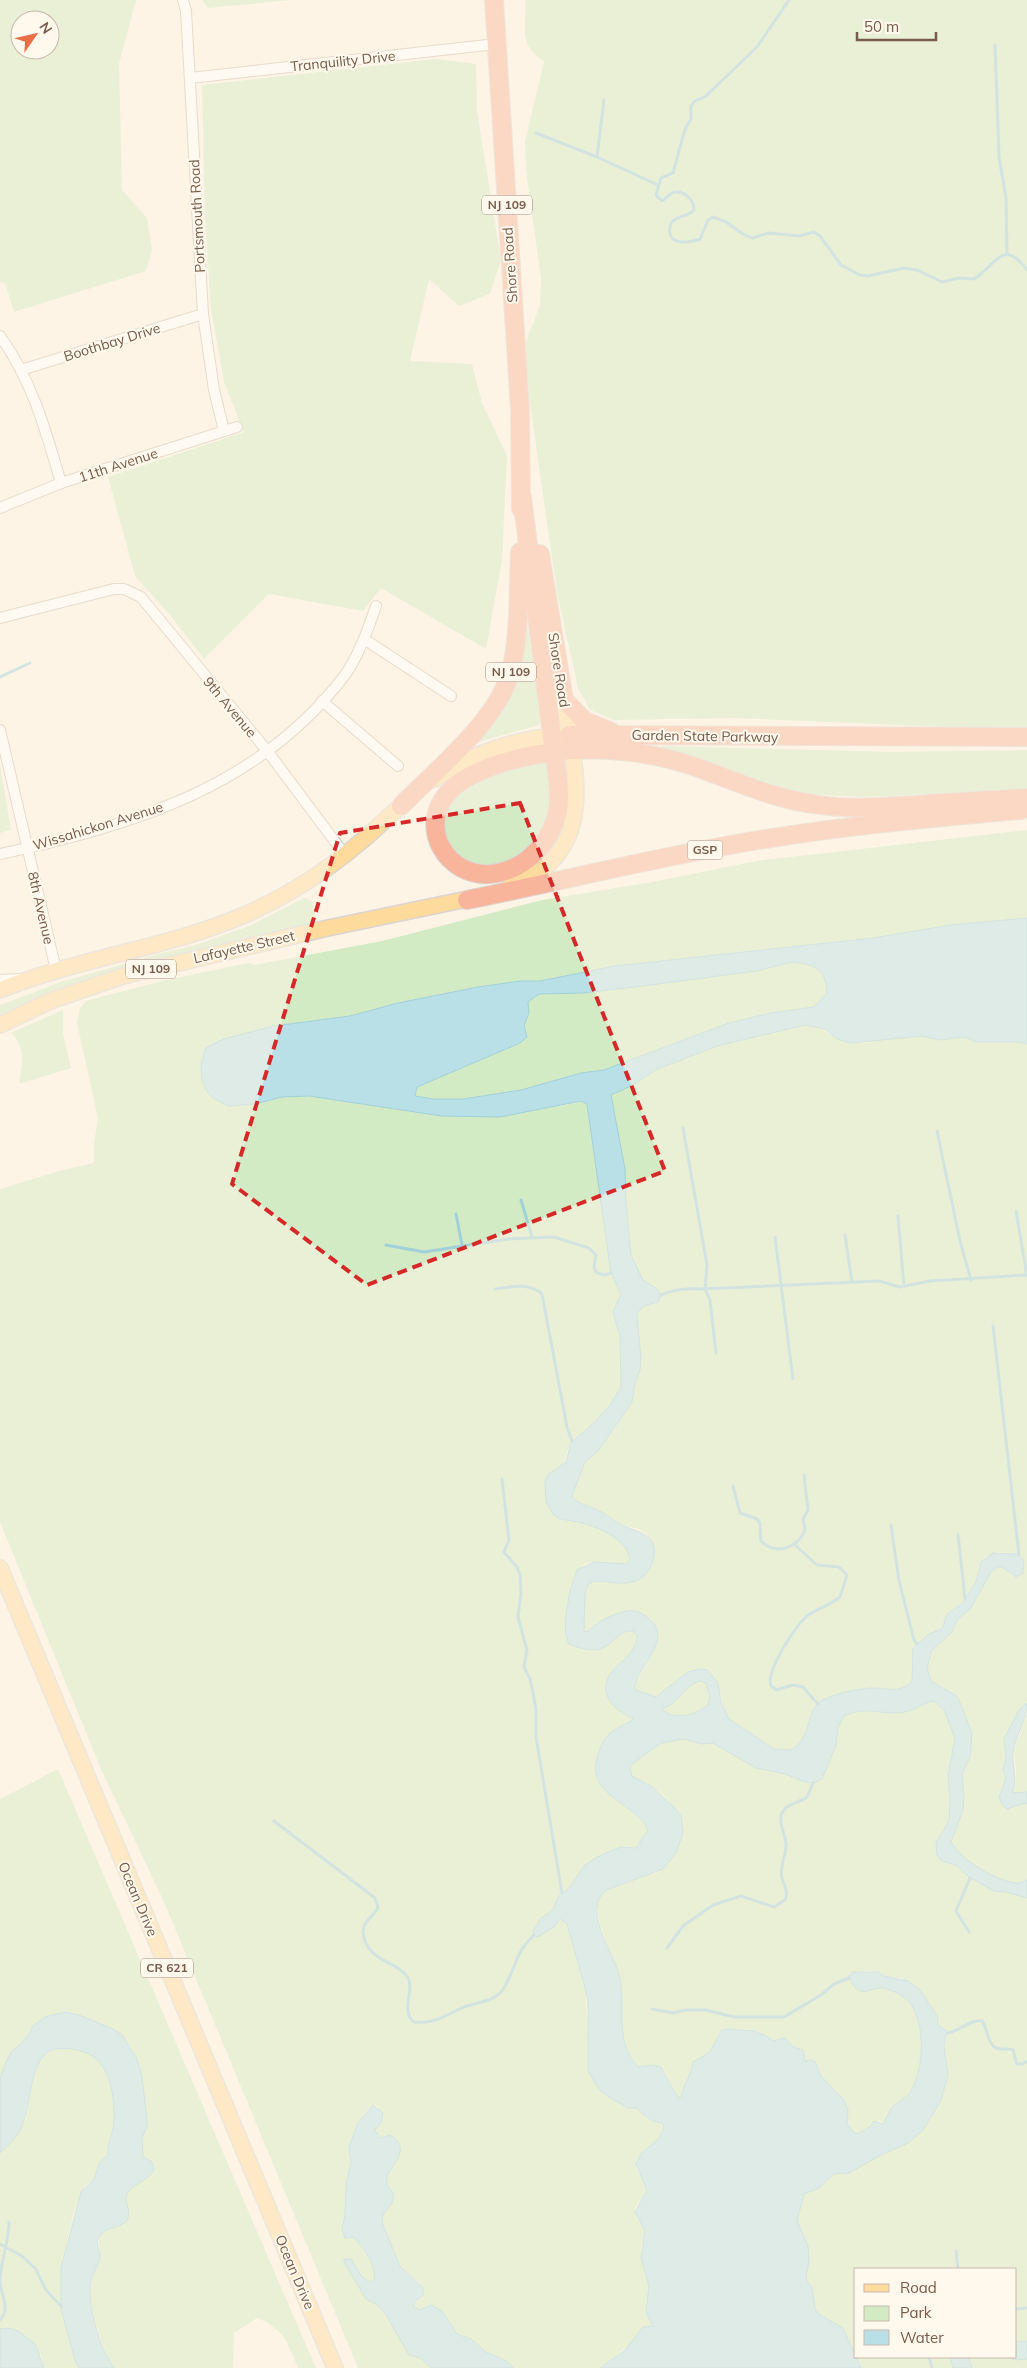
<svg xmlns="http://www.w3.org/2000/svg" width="1027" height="2368" font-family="Mulish,sans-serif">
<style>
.green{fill:#d3ebc4;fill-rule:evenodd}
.water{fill:#bae0e7;stroke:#a0d0da;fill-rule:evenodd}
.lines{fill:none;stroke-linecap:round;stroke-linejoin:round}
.stream{stroke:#a0d0da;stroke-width:3}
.street-casing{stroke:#cfbcac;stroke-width:12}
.primary-casing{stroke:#dcd4d0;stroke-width:18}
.highway-casing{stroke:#dcd4d0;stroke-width:20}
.street{stroke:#fff;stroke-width:10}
.primary{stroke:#fddb9d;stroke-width:15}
.highway{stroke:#f8b59c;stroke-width:18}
.marked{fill:none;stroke:#d62828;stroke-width:4;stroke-dasharray:10 6;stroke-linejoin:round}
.labels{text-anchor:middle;stroke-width:4;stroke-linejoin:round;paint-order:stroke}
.shield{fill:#fff8ed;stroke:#a08a7b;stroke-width:1}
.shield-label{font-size:12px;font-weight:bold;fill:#775b4a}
.street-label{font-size:14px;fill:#775b4a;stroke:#fff8ed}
</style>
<rect width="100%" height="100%" fill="#fdf4e6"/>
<g class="green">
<path d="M0,0H136L119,64L122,190L147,218L152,250L146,271L14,312L5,283L0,282ZM20,20H50V50H20Z"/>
<path d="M202,0H292L208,8Z"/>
<path d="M525,0H1027V727L973,728L734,718L614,720L590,710L578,688L557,593L529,396L525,344L540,305L541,279L526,170L525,141L544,62C517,43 527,29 525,0Z"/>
<path d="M436,59L476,64L477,111L501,260L490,294L459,306L429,279L410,361L472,364L482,403L507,456L502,560L486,649L381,588L363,611L269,594L204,659L170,615L135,576L108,477L244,432L224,382L211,309L205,219L202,85Z"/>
<path d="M525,609L541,716L539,725L479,742L505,707L519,666Z"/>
<path d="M662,746L894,752L1027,750V790L861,797L804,794L662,751Z"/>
<path d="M548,761L550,771L551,813L533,848L504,866L468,865C462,859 452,852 447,844C444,840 444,834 443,829C434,782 515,766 548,761Z"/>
<path d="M0,765L11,830L0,833Z"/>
<path d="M1027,830V918L951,925L873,938L615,966L540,981H520L478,987L398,1003L350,1016L274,1026L206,1090L219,1102L255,1104L282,1097L309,1096L442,1116L560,1106L583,1101L587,1104L589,1112L611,1273L621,1294L613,1312L620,1336L621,1387L610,1405L593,1424L573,1439L568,1449L564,1464C549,1474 545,1474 546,1494C546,1505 552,1516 564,1520C570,1522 577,1522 583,1523C598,1527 635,1542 629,1562C617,1568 606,1561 594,1562C565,1563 566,1622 568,1641C613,1666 606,1628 633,1631L637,1635C640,1660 587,1678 614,1704C620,1710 625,1715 633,1718V1720C613,1730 603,1735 597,1758C586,1797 638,1802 648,1830L636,1848L625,1846L612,1850L584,1866L570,1887L559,1896L552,1911L541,1918L534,1928L533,1933L555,1926L562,1918L567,1924L585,1987L588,2033L587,2068L626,2107L637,2108L647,2119L663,2124L659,2138L645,2150L636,2168L647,2187L646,2192L635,2208L636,2216L645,2231L641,2250L642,2263L649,2286L646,2312L653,2326L600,2368H514L505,2360L486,2352L471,2339L457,2334L442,2311L431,2305L420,2310L416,2309L414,2304L422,2297L420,2284L400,2266L382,2223L383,2215L392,2203L393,2194C392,2190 388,2188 387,2184C383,2173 403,2160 399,2143L387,2135L382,2138L377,2136L375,2130L384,2117L376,2105L370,2107L358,2123L349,2147L351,2163L346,2184L345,2215L342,2223C352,2238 378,2260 374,2280L370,2282L362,2277L354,2262L369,2301L379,2306L412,2356L421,2358L431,2368H358L164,1902L100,1767L0,1522V1189L63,1170L94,1163V1144L98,1118L77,1023L80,1008L86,1001L162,981L248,963L254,965L382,941L542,900L652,882L756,861Z"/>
<path d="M304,898C319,901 317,913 311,924L100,975L54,990L0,1016V1005L61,982L158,954L195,945L249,926Z"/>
<path d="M792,962C814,964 826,968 827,992L814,1007L771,1013L729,1023L604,1070L581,1073L521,1090L463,1099H433L415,1096L417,1087L520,1043L526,1032L524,1026L529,1013L528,1002L539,994L583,993L756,971Z"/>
<path d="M63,1010V1033L71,1068L19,1084C22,1064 27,1048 11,1033Z"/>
<path d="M805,1025L819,1027L833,1036L865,1043L889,1038H910L922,1036L929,1038L964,1037L977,1042H1019L1027,1044V1703L1004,1739L1006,1757L1003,1774L1006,1779L1001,1789L1013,1808L1025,1803L1027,1804V1880C1023,1881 1019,1884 1016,1883C995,1881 961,1860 951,1842L963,1810L964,1797L962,1774L972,1733L959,1700L955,1695L931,1681L927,1669L931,1651L952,1632L957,1620L971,1608L990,1572L997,1567H1002L1013,1576L1022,1557L1018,1554L998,1552L984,1558L979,1566L976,1582L962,1604L947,1614L942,1629L934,1632L914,1671L912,1682C894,1696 889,1685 871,1688C852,1691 833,1701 815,1708L805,1739L792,1750L774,1749L729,1719L721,1702L720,1690L707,1670L701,1669L688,1672L656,1697L635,1690V1683L653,1653L657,1638L597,1622L587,1632L583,1629L585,1593L588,1584L597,1580L620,1584L644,1576C656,1560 659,1539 638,1529C632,1527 625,1527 619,1523C611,1519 604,1512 596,1509C587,1505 577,1504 572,1496L585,1462L598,1451L632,1402L635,1383L640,1370L641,1358L637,1314L643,1306L656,1303L657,1289L643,1280L631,1255L626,1203L625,1169L611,1095L635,1084L655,1070L717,1046Z"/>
<path d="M699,1680L706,1683L710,1696L708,1705C695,1714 676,1721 662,1709C678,1704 683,1687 699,1680Z"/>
<path d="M930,1701H934L944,1710L955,1738L950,1759L949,1821L941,1833L942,1861L956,1865L969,1877L994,1891L1006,1892L1027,1898V2341L1016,2342V2269H856V2357H950L953,2368H861L843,2328L820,2315L815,2309L812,2288L806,2278L809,2261L808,2246L797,2221L804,2194L824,2184L834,2174L849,2173L879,2156L908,2143L923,2130L941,2100L948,2075L944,2047L947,2037L943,2027L938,2025L936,2014L916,1987L902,1978L885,1977L878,1972L865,1971L858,1990C868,1993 877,1985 888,1989C896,1992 908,1997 912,2006C925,2029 925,2069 911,2091C902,2106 892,2104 885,2123L879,2121L870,2123L868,2128L859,2134L854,2133L850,2127L848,2110L839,2094L821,2076L819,2068L810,2060L805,2061C803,2051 801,2052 794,2047C790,2045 789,2041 785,2038L773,2041C768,2038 765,2034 759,2032C751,2029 729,2029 721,2032L710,2052L693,2062C691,2076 684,2083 681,2097L678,2098L664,2070L654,2065L638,2067L624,2047L618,1971L600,1928L597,1905L601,1894L606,1890L628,1880L659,1872L683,1833C683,1813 667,1796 650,1786C643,1781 635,1780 630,1773L632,1764L661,1743L684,1739L702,1744L713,1743L720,1745L756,1768L785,1774L805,1782L822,1779L836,1745L838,1727L844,1716C857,1709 866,1711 879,1712C898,1713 914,1709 930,1701Z"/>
<path d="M1027,1714V1792L1012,1794L1016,1775L1014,1749Z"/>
<path d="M58,1769L290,2308L316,2368H298C288,2344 284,2328 257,2318L234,2333L233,2368H114L111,2365C101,2339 87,2311 91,2282C92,2274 98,2268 99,2260C103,2238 87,2232 121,2226L129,2212C121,2188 135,2186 152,2174C150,2167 146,2163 144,2157C138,2145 146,2134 147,2123C147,2119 146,2116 146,2112C143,2080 141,2048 113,2029L29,2030L24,2041L11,2052L0,2078V1799Z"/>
<path d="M70,2047C76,2049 83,2050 89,2053C113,2067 116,2103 113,2128C111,2137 107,2144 108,2155L100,2162L94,2179L85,2186L74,2212L61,2268V2309L75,2360L79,2368H44L41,2356L9,2328L0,2329V2153C7,2146 16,2138 21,2129C39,2096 19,2051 70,2047Z"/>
<path d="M968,2357L1027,2359V2368H972Z"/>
</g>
<g class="water">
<path d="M1027,918V1044L1019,1042H977L964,1037L940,1040L922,1036L851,1043L837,1039L825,1029L805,1025L717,1046L655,1070L635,1084L611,1095L625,1169L626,1203L631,1255L643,1280L657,1289L661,1295L658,1302L643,1306L637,1314L641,1358L640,1370L635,1383L632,1402L598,1451L585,1462L572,1496C577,1504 587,1505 595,1509C604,1512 610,1518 618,1523C633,1532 657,1531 654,1556C653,1563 649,1571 644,1576C624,1592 603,1575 588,1584L585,1593L584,1631L587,1632C597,1622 606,1617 620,1613C631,1609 639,1610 648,1618C677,1641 632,1669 635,1690L656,1697L688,1672L701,1669L707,1670L718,1683L721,1703L729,1719L774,1749L791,1750C813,1738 805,1709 823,1700C837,1693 856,1689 872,1688C890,1687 895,1695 912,1682L913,1648L929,1634L942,1629L947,1614L962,1604L976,1582L981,1562L993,1553L1018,1554L1024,1561L1023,1573L1016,1577L1002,1567H997L991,1572L971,1608L957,1620L952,1632L931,1651L927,1669L931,1681L955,1695L959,1700L972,1733L970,1757L962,1774L964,1797L963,1810L951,1842C961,1860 996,1881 1016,1883C1019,1884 1023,1881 1027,1880V1898L1006,1892L994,1891L969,1877L956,1865L942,1861L937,1855L936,1843L949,1821L950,1800L948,1775L955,1738L944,1710L934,1701C924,1702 915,1710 905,1712C884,1716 864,1705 844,1716L838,1727L836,1745L822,1779L814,1783L805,1782L785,1774L756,1768L713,1743L702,1744L684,1739L661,1743L632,1764L630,1768L632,1776L651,1786L673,1806L681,1816L683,1833L676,1853L663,1869L606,1890C602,1894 598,1899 597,1906C595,1929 611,1951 618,1971C628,2004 612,2040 638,2067L654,2065L661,2067L678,2098L681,2097C684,2083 691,2076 693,2062L710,2052L721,2031L727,2029L754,2031L765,2035L773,2041L785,2038L793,2047L803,2050L805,2061L812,2060L816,2063L821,2076L843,2099L848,2110V2124L854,2133L859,2134L868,2128L874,2121L883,2124C887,2118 889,2109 896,2104C902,2100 908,2097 912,2089C924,2066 925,2029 912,2006C908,1997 896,1992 887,1989C878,1985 869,1993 861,1991C855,1989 850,1982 849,1976L853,1972H878L883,1976L908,1981L919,1989L928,2002L937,2016L938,2025L947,2031L944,2047L948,2075L941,2100L923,2130L908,2143L879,2156L849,2173L834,2174L819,2188L804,2194L797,2221L808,2246L809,2261L806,2278L812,2288L815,2309L820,2315L843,2328L861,2368H600L625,2350L643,2327L653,2326L646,2312L649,2286L641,2258L645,2231L635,2212L647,2190L636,2164L641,2154L659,2138L664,2126L662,2123C650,2121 645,2117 637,2108H628L609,2097L599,2089L588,2071V2004L585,1987L567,1924L560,1919L555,1926L538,1937L535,1936L533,1931L541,1918L552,1911L559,1896L570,1887L584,1866L597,1857L620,1847L636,1848L648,1830C638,1803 586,1797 597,1758C604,1733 612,1731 633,1720V1718C614,1711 597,1693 611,1673C620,1661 638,1652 637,1635L633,1631C610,1629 615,1663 569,1644C560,1625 570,1589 577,1570L594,1562L626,1564L630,1560C629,1541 602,1529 586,1524C576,1521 567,1521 558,1518L553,1514L546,1502L545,1481L549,1474L566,1462L571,1442L593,1424L610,1405L621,1387L620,1336L613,1312L621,1294L611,1273L587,1104L581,1101L500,1117L442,1116L309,1096L282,1097L255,1104L228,1106L213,1098L206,1090L202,1079L201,1064L206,1048L223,1039L274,1026L350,1016L398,1003L478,987L520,981H540L615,966L873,938L951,925ZM792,962C814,964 826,968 827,993L814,1007L771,1013L729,1023L604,1070L581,1073L521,1090L463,1099H433L415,1096L417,1087L520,1043L527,1037L524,1026L529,1013L528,1002L539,994L582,993L643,986L756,971ZM699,1681L706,1683L710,1696L708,1705C696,1714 675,1722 662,1709C678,1704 684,1686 699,1681Z"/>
<path d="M1027,1703C1027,1721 1015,1735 1013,1753C1012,1767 1018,1779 1012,1793L1027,1792V1804L1025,1803L1007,1809L1003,1806L999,1797L1006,1779L1003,1771L1006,1757L1004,1739L1019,1710Z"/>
<path d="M65,2012L79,2015L113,2029L122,2035L136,2057L142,2077L147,2119V2126L142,2139L143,2157L152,2162L154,2169C150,2180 136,2182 129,2191C121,2201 133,2210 127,2220C121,2230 105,2225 99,2237C95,2243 100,2249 100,2255C100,2265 93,2271 91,2280C86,2304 100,2349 114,2368H79L75,2360L61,2309V2268L81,2192L94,2179L100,2162L108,2155C107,2145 111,2138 113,2129C116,2104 113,2061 84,2052C25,2033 36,2091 22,2126C18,2137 8,2145 0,2153V2078L7,2060L11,2052L24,2041L33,2026L45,2017Z"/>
<path d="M373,2105L383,2113L382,2121L375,2130L380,2138L390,2135C417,2152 382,2169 387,2184C388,2188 392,2190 394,2194L392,2203L383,2215L382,2223L400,2266L423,2288V2295L414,2303V2307L420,2310L431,2305L442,2311L457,2334L471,2339L486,2352L505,2360L514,2368H431L421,2358L409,2355L386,2315L379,2306L366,2299L344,2262V2259H351L362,2277L370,2282L374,2280C377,2266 363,2246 353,2237L345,2238L342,2229L345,2215L346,2184L351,2163L349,2147L358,2123Z"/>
<path d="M9,2328L18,2331L35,2344L44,2368H0V2329Z"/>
<path d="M1027,2341V2359L1016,2360L1007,2357H1016V2342Z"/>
<path d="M950,2357H968L972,2368H953Z"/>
</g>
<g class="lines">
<g class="stream">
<path d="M789,0L757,47L706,96L695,101L691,106V119L685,129L673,173L661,178L656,195L662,201C666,199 668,195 672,193C683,189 694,199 694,210C687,218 677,214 671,223C664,245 686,244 700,239L708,220L713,217L726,222L743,234L752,238L769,233L799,236L814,232L820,236L841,265L860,275L868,276L904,268L917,270L942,282L959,278L974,279C997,265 1002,237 1027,270"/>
<path d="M995,45L999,157L1006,198L1007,254"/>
<path d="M536,133L597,157L658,185"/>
<path d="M597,157L604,100"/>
<path d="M0,677L30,663"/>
<path d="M683,1128L707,1265L705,1289L710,1300L716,1353"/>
<path d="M937,1131L960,1241L971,1280"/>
<path d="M521,1200L532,1237"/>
<path d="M1016,1211L1027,1276"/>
<path d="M456,1214L462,1245"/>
<path d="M898,1216L904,1286"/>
<path d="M845,1235L852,1282"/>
<path d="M775,1237L793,1379"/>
<path d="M386,1245L424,1252L508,1239L554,1237L589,1248L596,1255L594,1268L597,1273L605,1275L611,1273"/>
<path d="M495,1289C510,1287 529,1282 542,1294L567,1427L572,1441"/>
<path d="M661,1295C675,1289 686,1288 701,1289L879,1281L900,1287L930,1281L1027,1275"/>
<path d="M993,1326L1019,1555"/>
<path d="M502,1479L509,1540L504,1552L517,1567L520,1575L521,1593L518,1617L527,1650L524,1667L530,1679L536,1708V1737L562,1893"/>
<path d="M733,1486L740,1513L757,1519L760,1523L761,1541C776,1556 798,1548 805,1530L803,1519L808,1510L804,1475"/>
<path d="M891,1525L899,1581L914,1640L917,1644"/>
<path d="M958,1534L965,1599"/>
<path d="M795,1545L817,1565L839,1567L847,1575L840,1597C829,1606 815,1609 806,1617C795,1627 765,1672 771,1686L776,1690L793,1685L803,1687L818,1704"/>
<path d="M274,1821L375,1898L378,1907C375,1916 362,1921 363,1933C367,1961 393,1960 406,1975C417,1987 399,2011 414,2022C437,2024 445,2015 464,2007C478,2002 495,2002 504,1988C517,1966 514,1954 534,1935"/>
<path d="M969,1932L956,1911L970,1878"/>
<path d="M667,1948L683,1926L713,1905L741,1896L774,1907L785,1900C789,1892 784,1886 782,1878C779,1866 787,1855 786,1843C785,1833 776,1819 784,1810C789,1803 801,1802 807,1797L813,1783"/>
<path d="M652,2009L673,2013L685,2010H706L734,2017H784L821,1995L834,1984L849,1978"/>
<path d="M948,2033C959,2031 971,2019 982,2021C988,2028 987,2044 996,2048C1001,2050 1007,2048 1013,2050L1017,2064H1023L1027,2061"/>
<path d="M0,2244L22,2256L35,2268L46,2290L61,2306"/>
<path d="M956,2251L958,2269"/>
<path d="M1016,2309L1027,2308"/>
<path d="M0,2320C11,2308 1,2296 0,2282C0,2262 9,2243 9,2222"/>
<path d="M929,2357L932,2368"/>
</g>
<defs>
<g id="street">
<path d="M183,0L186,11L203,314L214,390L224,431"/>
<path d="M190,78L496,44"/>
<path d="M0,336C32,380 46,431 61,483"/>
<path d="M21,370L203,314"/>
<path d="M0,508L61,483L237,427"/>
<path d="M0,618L114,589H124L141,597L268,752L345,855"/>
<path d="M364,639L451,696"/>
<path d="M322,701L398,766"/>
<path d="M0,730L56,970"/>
<path d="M0,854C133,825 259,788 345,675C358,657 369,627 376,606"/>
<path d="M0,980L19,979"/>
</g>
<g id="primary">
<path d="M435,779C472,753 518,738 563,735"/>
<path d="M511,885C600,855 575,771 564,700"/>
<path d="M0,990C81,957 170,948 249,913C288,895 325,872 358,844C376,830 391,813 409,799"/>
<path d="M0,1025L50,1001L123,976L328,928L477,897"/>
<path d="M0,1568L335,2368"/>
</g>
<g id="highway">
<path d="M494,0L520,410L521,509"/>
<path d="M522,497L552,736C554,756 559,778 559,798C558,836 528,871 490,874C447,877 418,828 447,794C464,772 513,758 540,754C590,745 642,750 690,765C731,779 770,798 813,804C847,810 882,807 916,805C953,802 990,800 1027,798"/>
<path d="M540,554L564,700L585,721L610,731"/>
<path d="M569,735L1027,737"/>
<path d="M401,806C436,770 496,722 510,674C520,641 518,588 520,552"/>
<path d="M467,900C562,881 657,857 753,841C842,826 931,818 1021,810"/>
</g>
</defs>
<use href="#street" class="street-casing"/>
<use href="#primary" class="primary-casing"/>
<use href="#highway" class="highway-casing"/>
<use href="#street" class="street"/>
<use href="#primary" class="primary"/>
<use href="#highway" class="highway"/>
</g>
<path d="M0 0H1027V2368H0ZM520,803L665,1171L367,1285L232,1184L340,833Z" fill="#fdf4e6" fill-opacity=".55" fill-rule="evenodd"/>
<path class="marked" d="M520,803L665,1171L367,1285L232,1184L340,833Z"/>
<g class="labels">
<g class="shield">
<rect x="482" y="195.5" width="50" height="19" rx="4"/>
<rect x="486" y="662.5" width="50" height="19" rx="4"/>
<rect x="687.5" y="840.5" width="35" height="19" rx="4"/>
<rect x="126" y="959.5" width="50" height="19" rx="4"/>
<rect x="141" y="1958.5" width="52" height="19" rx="4"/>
</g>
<g class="shield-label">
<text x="507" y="209">NJ 109</text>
<text x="511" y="676">NJ 109</text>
<text x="705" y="854">GSP</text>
<text x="151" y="973">NJ 109</text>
<text x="167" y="1972">CR 621</text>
</g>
<g class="street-label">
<text transform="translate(343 61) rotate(-6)" y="5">Tranquility Drive</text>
<text transform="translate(197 216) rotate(-93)" y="5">Portsmouth Road</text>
<text transform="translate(510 265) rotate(-94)" y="5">Shore Road</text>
<text transform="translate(112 342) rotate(-17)" y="5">Boothbay Drive</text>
<text transform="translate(118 465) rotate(-18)" y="5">11th Avenue</text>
<text transform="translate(559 670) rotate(81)" y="5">Shore Road</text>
<text transform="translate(230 707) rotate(50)" y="5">9th Avenue</text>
<text transform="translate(705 736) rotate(1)" y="5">Garden State Parkway</text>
<text transform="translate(98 826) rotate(-17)" y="5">Wissahickon Avenue</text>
<text transform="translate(41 908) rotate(77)" y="5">8th Avenue</text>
<text transform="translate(244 947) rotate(-13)" y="5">Lafayette Street</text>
<text transform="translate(138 1899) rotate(67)" y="5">Ocean Drive</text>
<text transform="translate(295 2272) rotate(67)" y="5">Ocean Drive</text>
</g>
</g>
<rect x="854" y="2268" width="162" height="90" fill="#fff8ed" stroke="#c9b9ac"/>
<rect x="864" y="2284" width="25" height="8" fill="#fddb9d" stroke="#c9b9ac"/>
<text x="900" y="2293" font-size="15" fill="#775b4a">Road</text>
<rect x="864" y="2306" width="25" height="15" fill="#d3ebc4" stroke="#c9b9ac"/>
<text x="900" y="2318" font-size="15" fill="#775b4a">Park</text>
<rect x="864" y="2330" width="25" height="15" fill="#bae0e7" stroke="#c9b9ac"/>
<text x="900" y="2343" font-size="15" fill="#775b4a">Water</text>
<g transform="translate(35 35) rotate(56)"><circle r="24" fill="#fff8ed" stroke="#c9b9ac"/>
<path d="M0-4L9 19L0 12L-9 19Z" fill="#ea6f48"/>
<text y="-8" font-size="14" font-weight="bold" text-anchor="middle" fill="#775b4a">N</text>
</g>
<path d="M857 32v8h79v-8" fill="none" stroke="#775b4a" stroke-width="2.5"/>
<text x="864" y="32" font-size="15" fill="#775b4a" stroke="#fff8ed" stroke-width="4" paint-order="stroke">50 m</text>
</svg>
